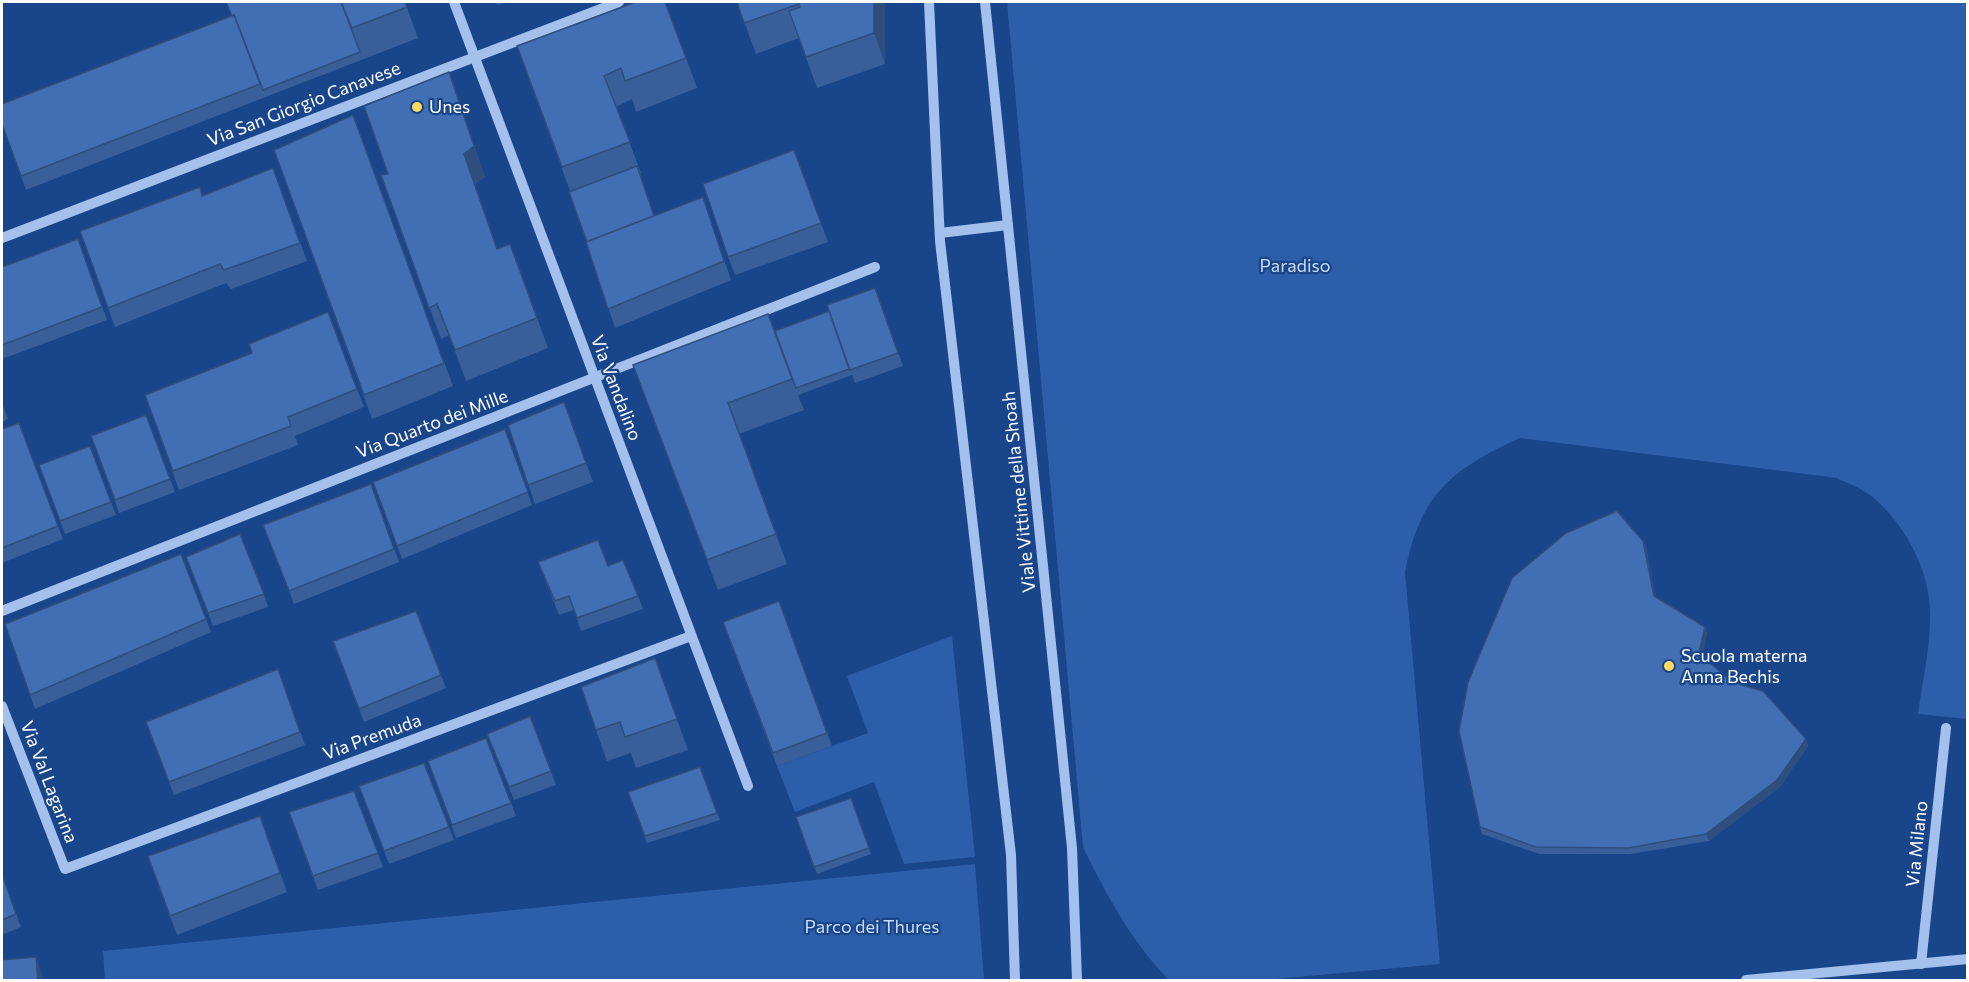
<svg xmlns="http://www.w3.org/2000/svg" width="1969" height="982" font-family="Commissioner,sans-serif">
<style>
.green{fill:#2c5ea9}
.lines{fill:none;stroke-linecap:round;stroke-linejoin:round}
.minor{stroke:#a4c1ee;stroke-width:10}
.wall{fill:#395f9a}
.shaded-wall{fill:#2e4e7d}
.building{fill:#426fb3;stroke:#2e4e7d;stroke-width:1.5}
.poi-dot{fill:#ffda60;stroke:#19458b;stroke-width:2}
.labels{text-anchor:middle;stroke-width:4.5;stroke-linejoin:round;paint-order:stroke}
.street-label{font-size:18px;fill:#fff;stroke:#19458b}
.poi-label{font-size:18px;fill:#fff;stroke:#19458b;text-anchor:start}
.park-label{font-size:18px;fill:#c9ddfa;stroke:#19458b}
</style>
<rect width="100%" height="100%" fill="#19458b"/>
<g class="green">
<path d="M1007,2H1967V719L1918,714C1922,683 1930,650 1930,619C1932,573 1905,523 1870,495C1860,488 1847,483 1837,478L1520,438C1450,470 1420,495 1405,572L1440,964L1265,980H1169C1131,941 1107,896 1083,847Z"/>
<path d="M952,636L975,857L904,864L874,782L795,812L777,766L868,733L847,676Z"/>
<path d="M975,864L984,980H105L103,951Z"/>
</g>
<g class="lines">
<g class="minor">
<path d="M454,2L748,786"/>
<path d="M929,2L940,241L1011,855L1015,980"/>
<path d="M985,2L1072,848L1077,980"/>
<path d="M940,233L1008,225"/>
<path d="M2,238L619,2"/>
<path d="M2,611L875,267"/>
<path d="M2,706L65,869L691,636"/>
<path d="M1921,964L1946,728"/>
<path d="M1746,980L1968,959"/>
</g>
</g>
<g class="wall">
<path d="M341,2H405L418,38L26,190L2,124Z"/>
<path d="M496,2H508L497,5Z"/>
<path d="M737,2H885V64L817,88L799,38L756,54Z"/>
<path d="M517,46L686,58L697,88L636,112L632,99L616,107L641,173L639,174L654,216L703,197L731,280L615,328L570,191Z"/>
<path d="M449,72L485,177L475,184L497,249L510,244L548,348L466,381L449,335L441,339L381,175L388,174Z"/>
<path d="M353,115L453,386L372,419L274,150Z"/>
<path d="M794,150L828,242L735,275L728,257Z"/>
<path d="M273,168L307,261L231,289L226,283L115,327L80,231L203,196Z"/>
<path d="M78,239L107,320L2,359V267Z"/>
<path d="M875,288L903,366L855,383L852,375L798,395L804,410L739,434L787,564L718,590L633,365L782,352Z"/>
<path d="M328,312L364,407L295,436L298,445L179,490L145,395L252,353Z"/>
<path d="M564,402L593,482L535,504L508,425Z"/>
<path d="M2,403L8,419L2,422Z"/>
<path d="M146,415L175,492L119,513L91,436Z"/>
<path d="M19,423L63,539L2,563V429Z"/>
<path d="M505,429L532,505L402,559L373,482Z"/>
<path d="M90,446L116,515L65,534L39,465Z"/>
<path d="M371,484L399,562L294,604L263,525Z"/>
<path d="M1643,541L1646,547L1655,597L1705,627L1707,634L1702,656L1732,682L1806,739L1808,746L1780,787L1709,841L1631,854H1539L1482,834L1480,827Z"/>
<path d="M181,554L211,632L35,709L5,624Z"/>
<path d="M186,557L264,594L268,607L213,626Z"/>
<path d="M538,562L638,596L643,609L581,631L574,610L559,615Z"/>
<path d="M779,601L832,746L777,766L723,622Z"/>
<path d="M416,611L446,688L364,722L333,641Z"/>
<path d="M655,658L688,750L636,768L631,753L607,761L596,730Z"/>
<path d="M278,669L305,745L174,795L146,722Z"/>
<path d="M530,716L556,785L514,800L487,734Z"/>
<path d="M428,761L511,803L516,816L456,838Z"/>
<path d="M424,763L454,840L389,864L359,786Z"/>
<path d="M700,767L720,820L647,843L628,792Z"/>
<path d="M354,791L383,867L318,890L289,812Z"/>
<path d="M851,798L871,854L817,874L796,817Z"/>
<path d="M260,816L287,892L177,935L148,856Z"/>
<path d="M2,874L21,927L2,935Z"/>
</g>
<g class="shaded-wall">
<path d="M874,2H885V64L874,33Z"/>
<path d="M449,72L485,177L475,184L464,154Z"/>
<path d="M1643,541L1646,547L1657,603L1654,596Z"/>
<path d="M1705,627L1707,634L1701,659L1699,653Z"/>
<path d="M1806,739L1808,746L1780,787L1709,841L1706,834Z"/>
<path d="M36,957L44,980L38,981Z"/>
</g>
<g class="building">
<path d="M226,2H341L360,52L263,90L234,15L232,16Z"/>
<path d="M341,2H405L407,7L352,28Z"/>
<path d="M636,2H665L686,58L625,81L621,68L604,76L630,142L562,167L517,46Z"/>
<path d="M737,2H874V33L806,57L789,11L800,7L799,4L744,23Z"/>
<path d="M234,15L260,84L21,176L2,124V104Z"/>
<path d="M449,72L474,146L464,154L497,249L510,244L537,318L455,350L437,304L429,308L381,175L388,174L364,106Z"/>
<path d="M353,115L444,363L364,395L274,150Z"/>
<path d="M794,150L821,223L728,257L703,184Z"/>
<path d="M637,166L654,216L587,242L569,192Z"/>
<path d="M273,168L300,243L224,270L220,264L108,308L80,231L200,187L202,196Z"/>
<path d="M703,197L724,261L608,309L586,242Z"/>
<path d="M78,239L102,307L2,345V267Z"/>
<path d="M875,288L898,353L850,370L827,305Z"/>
<path d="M829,311L849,369L796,388L775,331Z"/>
<path d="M328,312L357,389L288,417L291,426L173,471L145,395L252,353L249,344Z"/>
<path d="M768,314L792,379L728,403L776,534L707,560L633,365Z"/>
<path d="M564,402L586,463L528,485L508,425Z"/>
<path d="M146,415L170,479L115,500L91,436Z"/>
<path d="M19,423L58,526L2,548V429Z"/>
<path d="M505,429L528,492L397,546L373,482Z"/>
<path d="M90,446L111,502L60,521L39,465Z"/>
<path d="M371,484L394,549L289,591L263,525Z"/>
<path d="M1617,511L1643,541L1654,596L1705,627L1699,653L1732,682L1763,691L1806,739L1777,780L1706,834L1628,848L1536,847L1480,827L1459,731L1468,682L1512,578L1566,533Z"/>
<path d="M240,534L264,594L208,613L186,557Z"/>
<path d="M598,540L608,566L623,560L638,596L577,618L569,596L555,601L538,562Z"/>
<path d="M181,554L206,619L30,695L5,624Z"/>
<path d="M779,601L827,733L773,753L723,622Z"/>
<path d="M416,611L441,675L359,709L333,641Z"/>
<path d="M655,658L677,719L625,737L620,722L596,730L581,687Z"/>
<path d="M278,669L300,732L169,782L146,722Z"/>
<path d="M530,716L551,771L509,787L487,734Z"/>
<path d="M486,738L511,803L452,825L428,761Z"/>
<path d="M424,763L449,827L384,851L359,786Z"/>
<path d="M700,767L717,813L645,836L628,792Z"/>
<path d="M354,791L378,853L313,876L289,812Z"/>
<path d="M851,798L869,848L814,867L796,817Z"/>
<path d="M260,816L280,873L170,916L148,856Z"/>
<path d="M2,874L16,914L2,920Z"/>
<path d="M36,957L38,981H2V960Z"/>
</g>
<g class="poi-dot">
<circle cx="417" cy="107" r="6"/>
<circle cx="1669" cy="666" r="6"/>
</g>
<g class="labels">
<g class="street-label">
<text transform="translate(304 104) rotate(-21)" y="6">Via San Giorgio Canavese</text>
<text transform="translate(616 388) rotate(69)" y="6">Via Vandalino</text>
<text transform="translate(432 424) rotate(-21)" y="6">Via Quarto dei Mille</text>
<text transform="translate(1019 492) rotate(-96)" y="6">Viale Vittime della Shoah</text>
<text transform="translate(372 737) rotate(-20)" y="6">Via Premuda</text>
<text transform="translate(49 782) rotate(69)" y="6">Via Val Lagarina</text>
<text transform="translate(1917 844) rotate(-84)" y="6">Via Milano</text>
</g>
<g class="poi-label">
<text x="429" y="113">Unes</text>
<text x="1681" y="662">Scuola materna<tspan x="1681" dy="21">Anna Bechis</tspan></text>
</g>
<g class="park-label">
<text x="1295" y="272">Paradiso</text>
<text x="872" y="933">Parco dei Thures</text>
</g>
</g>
<rect width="1969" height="982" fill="none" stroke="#ffffff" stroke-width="6"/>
</svg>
